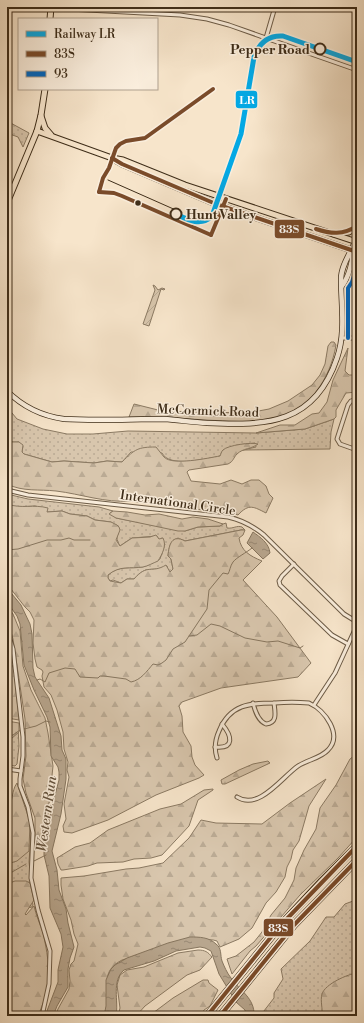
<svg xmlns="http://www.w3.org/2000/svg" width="364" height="1023" font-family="'Libre Bodoni',serif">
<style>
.grass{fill:url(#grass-dots);stroke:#8b7a63}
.forest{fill:url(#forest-firs);stroke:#8b7a63}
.garden{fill:url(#garden-furrows);stroke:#8b7a63}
.water{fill:url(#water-ripples);stroke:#87765f}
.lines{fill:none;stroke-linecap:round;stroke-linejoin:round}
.stream{stroke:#87765f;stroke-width:1}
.street-casing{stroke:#6c5b46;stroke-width:5}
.secondary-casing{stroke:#3e2d19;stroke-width:6}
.primary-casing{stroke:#3e2d19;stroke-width:7}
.highway-casing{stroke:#3e2d19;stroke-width:8}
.street{stroke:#faeedd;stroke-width:3}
.secondary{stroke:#faeedd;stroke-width:4.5}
.primary{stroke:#f7e5cb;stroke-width:5}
.highway{stroke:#f7e5cb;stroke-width:5.5}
.tram{stroke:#3e2d19;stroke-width:1}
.bus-1-casing{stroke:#faeedd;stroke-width:7}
.bus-2-casing{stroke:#faeedd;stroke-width:7}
.bus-1{stroke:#7a4b2a;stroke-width:4}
.bus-2{stroke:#0065bd;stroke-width:4}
.rail-1-casing{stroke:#faeedd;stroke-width:8}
.rail-1{stroke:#03a8e4;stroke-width:5}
.stop-dot{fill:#faeedd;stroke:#3e2d19;stroke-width:2}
.bus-dot{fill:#3e2d19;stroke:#faeedd;stroke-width:1.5}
.labels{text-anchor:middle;stroke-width:3;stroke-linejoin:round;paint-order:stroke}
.stop-label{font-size:13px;font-weight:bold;fill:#3e2d19;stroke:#faeedd;text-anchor:end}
.street-label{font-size:13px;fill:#3e2d19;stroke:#faeedd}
.water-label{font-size:14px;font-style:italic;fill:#63513c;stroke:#faeedd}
.line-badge{stroke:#faeedd;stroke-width:1.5}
.badge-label{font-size:11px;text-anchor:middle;font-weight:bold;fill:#fff}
</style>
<defs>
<pattern id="grass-dots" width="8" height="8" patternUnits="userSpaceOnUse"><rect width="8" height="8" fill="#d8c6ad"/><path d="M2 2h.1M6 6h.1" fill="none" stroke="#baaa94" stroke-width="1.8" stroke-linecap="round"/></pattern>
<pattern id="forest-firs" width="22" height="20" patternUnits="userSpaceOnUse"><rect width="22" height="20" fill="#d8c6ad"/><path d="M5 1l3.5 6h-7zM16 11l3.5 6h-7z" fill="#baaa94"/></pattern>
<pattern id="garden-furrows" width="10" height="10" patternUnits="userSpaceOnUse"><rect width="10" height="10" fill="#d8c6ad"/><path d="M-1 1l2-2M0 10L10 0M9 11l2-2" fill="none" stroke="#baaa94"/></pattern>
<pattern id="water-ripples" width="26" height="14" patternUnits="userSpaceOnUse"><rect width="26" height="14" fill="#b8a68e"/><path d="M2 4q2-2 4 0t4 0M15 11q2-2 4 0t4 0" fill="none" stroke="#978873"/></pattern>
</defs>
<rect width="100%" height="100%" fill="#f7e5cb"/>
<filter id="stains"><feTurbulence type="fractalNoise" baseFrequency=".005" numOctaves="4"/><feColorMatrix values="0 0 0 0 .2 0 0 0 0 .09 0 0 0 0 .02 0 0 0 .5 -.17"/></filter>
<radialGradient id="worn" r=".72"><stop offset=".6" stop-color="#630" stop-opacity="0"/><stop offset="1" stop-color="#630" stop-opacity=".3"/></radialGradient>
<g class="grass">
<path d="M7,121L29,133L23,147L18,137L7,133Z"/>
<path d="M7,407L17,419L43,429L67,434H93L128,431L256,433L305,429L334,419L331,432L330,449L243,450L256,447L255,443L237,445L223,450L220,456C207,459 169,468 162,453L131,452L122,462L107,461L94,463L64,461L52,462L24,454L22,452L23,446L19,442H12L7,435Z"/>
<path d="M7,494L28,499L99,507L113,511L110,513L116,518L185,531L198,527L220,526L223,524L226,523L227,528C233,529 237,525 242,527L245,530H241L185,541C172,534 169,545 168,556L171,559L173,569L170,572L168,571L167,566C151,573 147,564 134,579H127L121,583L113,580L110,581L108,578V575C119,565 129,569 142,567C148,566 154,562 160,559L165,544L159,540L157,536L132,538L120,546C116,539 116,537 120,529L111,522L95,520L87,516L70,514L62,511L47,512L36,506L14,507L7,504Z"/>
<path d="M7,727H18L19,746L17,764L15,766L7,765Z"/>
<path d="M28,811L31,833L29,862L31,880L30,883L28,882L33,905L32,907L27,908L7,901V818Z"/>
<path d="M357,897V1016H260L274,998V993L283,979L281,969L310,941L326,917H334L345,904L353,901Z"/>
</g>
<g class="forest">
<path d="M331,342H334L336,345C331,377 308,414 273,419C251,423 228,421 206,420C180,418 155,417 129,417L134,404L162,411L248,413L269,409L288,401L312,385L320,375L325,364L328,346Z"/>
<path d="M348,348L345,371L349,375H357V392L346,393L336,410V417L334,419L305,429L256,433L280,425H295L312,414L319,413L327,402L333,380Z"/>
<path d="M7,435L12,442H19L23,445L22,452L24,454L52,462L64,461L94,463L107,461L122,462C135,449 138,447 156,447C159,450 161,454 164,457C172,466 208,458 220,456C221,454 221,452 223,450C228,445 252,442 258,444C252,449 243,448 237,454C233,458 234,461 228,464L189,470L187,472L191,481L220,484L231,480L242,484L251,480H259L266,486L269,494L273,498L266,513C254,507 249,503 238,515L227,511L203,510L130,501C105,503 81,494 56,491C39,489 23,492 7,484Z"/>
<path d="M7,504C21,509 34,504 48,508L47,512L62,511L70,514L87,516L95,520L111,522L117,525L119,527L120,530L116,540L120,546L132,538L150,537L156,535L159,539L163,538C167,546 162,554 158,561C153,563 148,566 143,567C130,569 120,565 108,575V578L110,581L121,583L127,579H134C148,563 151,574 166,565L170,572L173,569L171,559L168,556C169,544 172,534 185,541L241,530H245L243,535L239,538C241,551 250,556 262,561L243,580L277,617L311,663L298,677L221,688L182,702L179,706L182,716L183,732L191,746L192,757L195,765L204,775L199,778L156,795L108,820L72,833L64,832L63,826L66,819L64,804L69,777L67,770L68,762L64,749L63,732L57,710L51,695L44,687L42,676L43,672L42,670L37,667L35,659L33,643L34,620L30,612L25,607L7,584Z"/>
<path d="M113,511L127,512L145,515L159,514L182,519L193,517L208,519L223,524L220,526L198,527L185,531H178L116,518L109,514Z"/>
<path d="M7,606L13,614L20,631L23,666L31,690L45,718L48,733L53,766L48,814L44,834L40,846L35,842V818L26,793L23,779L26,756L25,719L13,639L10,628L7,624Z"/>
<path d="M12,665L14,669L19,720L7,718V672Z"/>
<path d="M7,721L19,723V732L11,739L7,749Z"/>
<path d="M354,756H357V837L338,858L300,895L256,946L250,951L232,974L227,959L236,956L254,942L262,932L271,915L285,898L294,880L296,868L304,850L316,829L320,808L336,785L350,759Z"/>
<path d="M268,761L270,763L225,784H222L221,780L239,770L253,764Z"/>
<path d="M326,779L309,806L299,841L293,850L291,859L287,867L285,877L276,892L266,903L252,928L239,939L220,947L217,941C199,934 143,954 122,960C99,972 110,987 107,1007C107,1010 105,1013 104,1016H55L58,1009L69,989L70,981L69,970L71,964L74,961L78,944L74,934L71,920L63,899L61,885V878L84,876L126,869L139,868L163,863L189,838L201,820L216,823L262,824L290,803Z"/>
<path d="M17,783L30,822L29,849V851L17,861L7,864V809C14,801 11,791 17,783Z"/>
<path d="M213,789V790L198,800L189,826L162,855L151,858L134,859L123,862L97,863L88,866L63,870H61L58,864L57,858L75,847L90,843L108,830L160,809L181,804L204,790Z"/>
<path d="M15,881H26L30,883L34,900L25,914L26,915L34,906C36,915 40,924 43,933C47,950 50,969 48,986C46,997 42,1006 38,1016H7V884Z"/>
<path d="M198,950C205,950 208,952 212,957L200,970L187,975L145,1006L136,1016H118L120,1008L117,985L120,975L127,970L144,967L178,953Z"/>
<path d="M357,973V1016H322C323,1009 320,1001 322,994C325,984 348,974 357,973Z"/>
<path d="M203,980H208L209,983L218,990L210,1006L204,1010L201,1016H149L173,998Z"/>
</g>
<path class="garden" d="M153,285L155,286L158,290L162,288L165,289L164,290L161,289L149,326L143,324L155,290Z"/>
<g class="water">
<path d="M253,532C260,537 269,543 270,553L263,559L247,543Z"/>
<path d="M7,588L21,605L30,624L32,634L33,668L35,677L49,698L61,736L62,750L66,759V779L61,814L52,851L57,870L59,890L66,909L68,923L74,947L70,958L68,969V987L57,1006L53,1016H45L58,982V970L63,947L61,934L50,908L49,876L44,855V847L52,806L59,780V772L58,767L51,756L50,727L47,717L34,690L24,665L20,624L17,616L7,602Z"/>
<path d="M190,937C199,937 209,937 216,944C222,948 220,955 222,961C224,966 227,973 231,978C240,991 255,998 254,1016H246L245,1010L236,1002L219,974L211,951L205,948L200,947L176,951L154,961L124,970C111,981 119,1001 116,1016H104L106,1006V980L111,969L115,965L127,958L168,943Z"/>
</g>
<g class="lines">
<g class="stream">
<path d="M7,550L18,549L47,540H61L69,538L74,540H90"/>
<path d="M189,636L197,635L211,624L220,626L245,638L267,642L278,641L300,648L303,646"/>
<path d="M37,680L40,679L45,682L49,673L65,668L75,669L80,677L98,678L100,676H104L126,679L131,682C141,680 147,671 153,664L158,665L162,663L166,660L173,649L185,642L207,609L209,590L223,573L228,574C230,571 230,566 233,562C237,557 246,553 252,548"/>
<path d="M24,729L36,726L46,721L50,722"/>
<path d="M7,736L13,735L20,730"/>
<path d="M34,861L46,855"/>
<path d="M7,875L26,864"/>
</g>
<defs>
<g id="street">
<path d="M51,8L180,15L207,19L229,25L357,70"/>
<path d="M266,38L275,7"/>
<path d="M7,183L13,188"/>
<path d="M342,338H357"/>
<path d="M357,399L351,401L348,405L337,439L340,444L357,450"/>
<path d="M7,490L28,495L228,517C242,520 253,526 264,535L344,614L357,622"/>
<path d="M294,564L282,576L279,581L280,585L332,635L348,644"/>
<path d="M7,630L13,649L23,737V756L20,779V786L28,807L33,833L31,878L38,910L50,951L49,984L42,1016"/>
<path d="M253,703C255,711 258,721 266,724C278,723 275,712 274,703"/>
<path d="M314,705L335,673L357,625"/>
<path d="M215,747C235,749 232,736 222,724"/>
<path d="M217,758C214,749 215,740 219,731C230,704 250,703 275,703C286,702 298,702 309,703C325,710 343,735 328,750C321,758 307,760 298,766C282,777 259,811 237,797"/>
<path d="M7,769L21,771"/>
</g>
<g id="secondary">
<path d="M342,286C348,278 354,260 352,250"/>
<path d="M7,391C23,407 42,416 64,419C97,421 131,419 164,419C178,420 192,422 207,423C267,426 315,424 337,358C346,332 341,305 341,279C341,265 352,251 357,237"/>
</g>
<g id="primary">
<path d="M50,19L51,7"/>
<path d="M41,116L45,128L51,135"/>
<path d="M37,131L112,158L123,160L185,185L357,242"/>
<path d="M113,159L122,164L216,204L357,252"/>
<path d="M7,203L37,131L41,115L45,89"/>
<path d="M334,234L349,232L357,226"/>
</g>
<g id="highway">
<path d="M207,1016L280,926L322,881L357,846"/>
<path d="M220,1016L294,925L357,860"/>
</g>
</defs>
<use href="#street" class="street-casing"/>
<use href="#secondary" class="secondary-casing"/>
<use href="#primary" class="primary-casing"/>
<use href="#highway" class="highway-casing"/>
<use href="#street" class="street"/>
<use href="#secondary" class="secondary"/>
<use href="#primary" class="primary"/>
<use href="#highway" class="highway"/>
<path class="tram" d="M108,180L178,211"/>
<defs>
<g id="bus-1">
<path d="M112,158L122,164L216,204L357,252"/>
<path d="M99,192L103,178L109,168L116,148L120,144L126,141L145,138L213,89"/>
<path d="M99,192L114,193L122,196L211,235"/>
<path d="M316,229C331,234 343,235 357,226"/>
<path d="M211,235L226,199"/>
<path d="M207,1016L280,926L357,846"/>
<path d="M220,1016L294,925L357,860"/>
</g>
<path id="bus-2" d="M348,338V288L352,282L357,266"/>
</defs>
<use href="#bus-1" class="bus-1-casing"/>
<use href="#bus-2" class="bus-2-casing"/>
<use href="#bus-1" class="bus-1"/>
<use href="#bus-2" class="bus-2"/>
<defs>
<path id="rail-1" d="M176,214C188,220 201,227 212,216L241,134L254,57C259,43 268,35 283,36L357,62"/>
</defs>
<use href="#rail-1" class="rail-1-casing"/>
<use href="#rail-1" class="rail-1"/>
</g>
<g class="stop-dot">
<circle cx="320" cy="49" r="5.5"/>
<circle cx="176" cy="214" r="5.5"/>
</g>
<circle class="bus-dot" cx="138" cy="203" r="3.5"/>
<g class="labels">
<g class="stop-label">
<text x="310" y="54">Pepper Road</text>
<text x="186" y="219" text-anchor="start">Hunt Valley</text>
</g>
<g class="street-label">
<text transform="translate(208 410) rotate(2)" y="5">McCormick Road</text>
<text transform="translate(178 502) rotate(8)" y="5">International Circle</text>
</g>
<g class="water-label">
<text transform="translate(46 814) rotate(-82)" y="5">Western Run</text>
</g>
</g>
<g class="line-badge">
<rect x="235" y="90" width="23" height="19" rx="4" fill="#03a8e4"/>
<rect x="274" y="219" width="31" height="20" rx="4" fill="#7a4b2a"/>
<rect x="263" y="918" width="31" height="19" rx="4" fill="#7a4b2a"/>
</g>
<g class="badge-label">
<text x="247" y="104">LR</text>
<text x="289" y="233">83S</text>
<text x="278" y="932">83S</text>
</g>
<rect width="364" height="1023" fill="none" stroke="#f7e5cb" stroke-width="24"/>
<rect x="8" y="8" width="348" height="1007" fill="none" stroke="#3e2d19" stroke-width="2"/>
<rect x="12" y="12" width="340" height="999" fill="none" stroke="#3e2d19"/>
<rect x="18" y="18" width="140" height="72" fill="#faeedd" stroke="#afa18f"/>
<rect x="26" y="31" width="20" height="6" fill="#03a8e4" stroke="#afa18f"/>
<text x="54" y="38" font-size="12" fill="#3e2d19">Railway LR</text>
<rect x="26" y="51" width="20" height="6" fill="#7a4b2a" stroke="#afa18f"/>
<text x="54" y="58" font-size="12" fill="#3e2d19">83S</text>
<rect x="26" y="71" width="20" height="6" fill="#0065bd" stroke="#afa18f"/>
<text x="54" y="78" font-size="12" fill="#3e2d19">93</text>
<rect width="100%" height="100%" filter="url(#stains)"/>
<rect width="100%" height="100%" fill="url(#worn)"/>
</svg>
